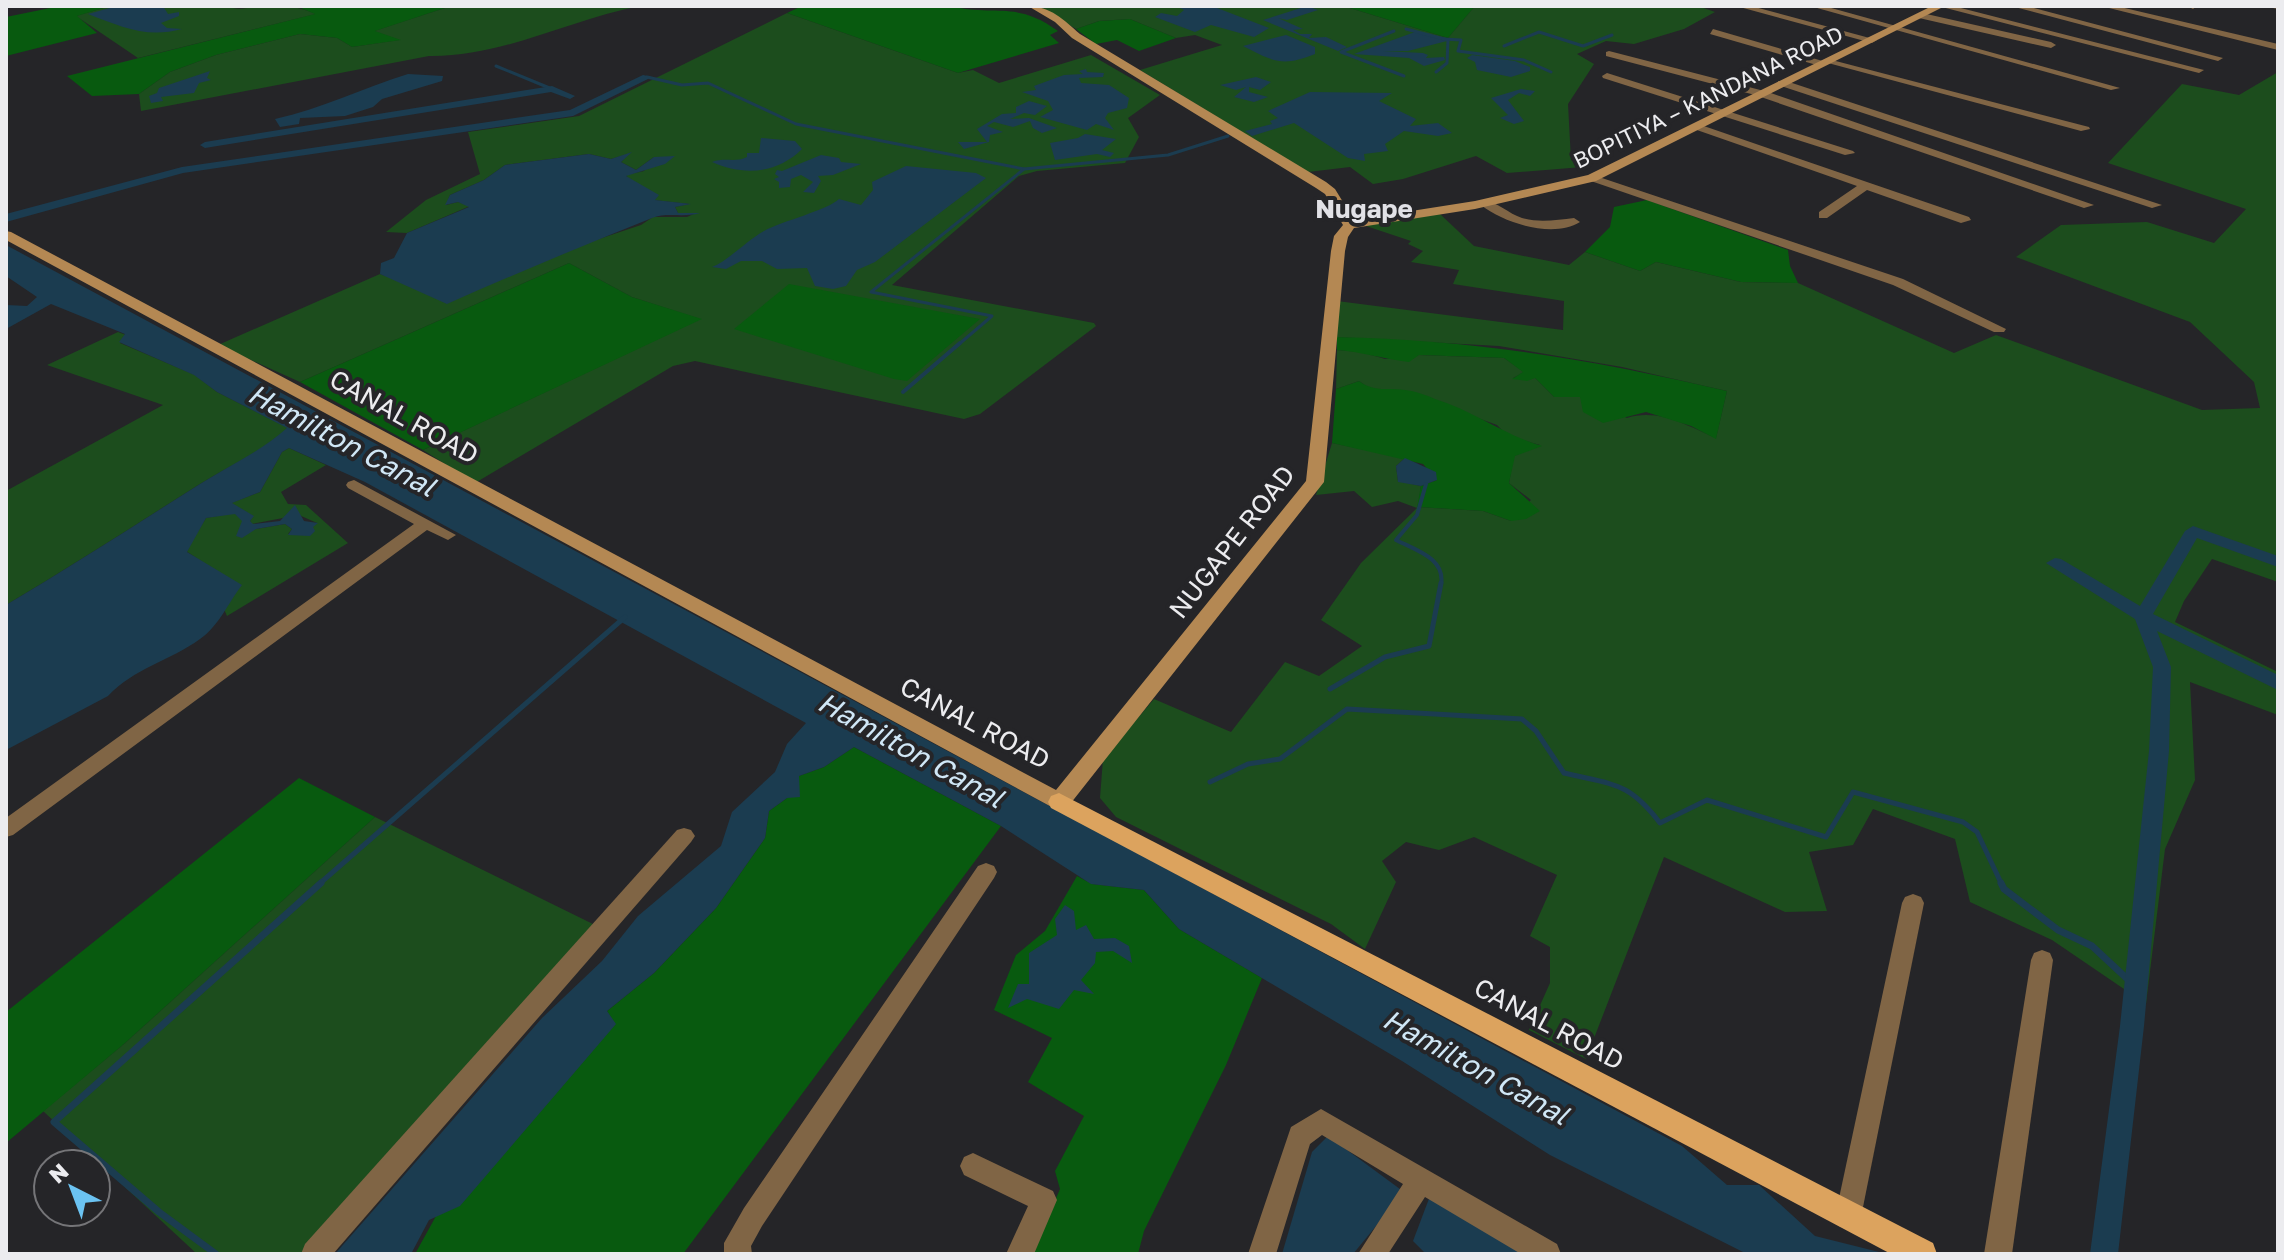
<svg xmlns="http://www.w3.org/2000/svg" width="2284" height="1260" font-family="'Golos Text',sans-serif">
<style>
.green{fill:#1c4d1d}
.forest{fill:#085a0f}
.water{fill:#1b3c50}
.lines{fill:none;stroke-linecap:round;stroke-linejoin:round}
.stream-far3{stroke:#1b3c50;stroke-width:3}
.stream-far2{stroke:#1b3c50;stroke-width:4}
.stream-far1{stroke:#1b3c50;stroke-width:5}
.stream{stroke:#1b3c50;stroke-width:7}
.canal{fill:#1b3c50;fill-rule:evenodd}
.street{fill:#806545;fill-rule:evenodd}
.secondary{fill:#b48853;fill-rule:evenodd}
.primary{fill:#dca35e;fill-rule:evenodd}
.labels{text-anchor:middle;stroke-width:8;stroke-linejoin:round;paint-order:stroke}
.far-street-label{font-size:22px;fill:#ececef;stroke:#252528}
.far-quarter-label{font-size:26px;font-weight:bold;fill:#e1e1e6;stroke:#252528}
.street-label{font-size:26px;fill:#ececef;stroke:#252528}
.water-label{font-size:28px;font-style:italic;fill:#d0e7f6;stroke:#252528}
</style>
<rect width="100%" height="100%" fill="#252528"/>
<g class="green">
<path d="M110,6H226C239,11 245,8 258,6C279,4 297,6 316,14L138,58L76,16Z"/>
<path d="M451,6H640C568,20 503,57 429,56L141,111L139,94L170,72L216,55L300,34L337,38L352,47L399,40L374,31Z"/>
<path d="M1038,6H1343L1448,38L1475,6H1698L1715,12L1684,29L1634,44L1606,41L1577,54L1594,64L1568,104L1571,160L1583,167L1507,173L1476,156L1403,179L1373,184L1350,167L1308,172L1140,70L1222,45L1195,35L1176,38L1130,19L1099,21L1076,29Z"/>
<path d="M787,13L958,73L973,70L999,83L1091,55L1160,95L1128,118L1139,137L1125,163L1037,171L1019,176L892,285L1094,323L1096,326L980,414L964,419L695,361L673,366L475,483L423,450L700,319L632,297L569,263L300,382L218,345L380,274L385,276L578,246L641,225L653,217H687L696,213H678L675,207L689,204L654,200L625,175L644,171L654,157L636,170L621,162L628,154L611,159L589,154L505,165L484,180L450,195L446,205L458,202L470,206L407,233L386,232L426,200L480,174L468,132L579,116Z"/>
<path d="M2278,72V582L2212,559L2184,601L2175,622L2278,672V715L2190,682L2195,780L2165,849L2146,1004L2052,940L1970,902L1955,839L1873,809L1853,845L1809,852L1827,911L1785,912L1664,857L1586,1059L1529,1030L1550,983V947L1530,936L1557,875L1474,837L1439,850L1406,842L1382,861L1396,882L1365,949L1331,924L1116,817L1100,798L1103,759L1154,699L1231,732L1285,662L1319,676L1362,646L1321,620L1361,563L1417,508L1398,501L1372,507L1354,491L1316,495L1332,443L1405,458L1396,466L1398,481L1421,486L1418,507L1483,511L1511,521L1531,500L1509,483L1514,456L1540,445L1508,436L1497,425L1401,390H1372L1359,381L1336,389L1337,350L1361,352L1385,359L1419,355L1504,358L1524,372L1513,378H1535L1554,397L1580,396L1627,418C1659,408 1687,426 1716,438L1727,391L1622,367L1499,346L1337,337V301L1563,330L1564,301L1453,284L1459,270L1411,262L1423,251L1408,244L1411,241L1363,225L1440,214L1474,246L1569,265L1585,252L1640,271L1656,262L1741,282L1798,283L1954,353L1996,335L2202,410L2260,408L2254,382L2190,322L2016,257L2061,225L2147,222L2214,243L2246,209L2108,163L2182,84L2239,95Z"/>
<path d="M118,332L126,335L120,343L195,375L217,392L288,428C261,452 231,465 200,484C135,525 72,566 6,605V491L163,405L47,365Z"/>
<path d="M289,448L326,465L281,492L288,504L306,505L348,543L227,616L204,563L186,551L206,518L234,513L256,529L285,524L292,529L288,534L317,523L299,515L252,524L250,521L253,516L231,503L260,492L282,452Z"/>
<path d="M375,817L595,925L300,1254H197L43,1111L124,1044Z"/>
</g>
<g class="forest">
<path d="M60,6H110L77,16L97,33L6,56V17Z"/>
<path d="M296,6H451L375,31L401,40L352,47L337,38L300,34L216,55L170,72L139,94L92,96L67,76L315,14Z"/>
<path d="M802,6H949C996,17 1016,0 1058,31L1050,35L1059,43L958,73L787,13Z"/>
<path d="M1343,6H1475L1448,38Z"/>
<path d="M1130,19L1176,38L1139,51L1117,40L1096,44L1076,29L1099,21Z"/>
<path d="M1647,200L1788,250L1790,266L1798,283L1741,282L1656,262L1640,271L1585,252L1610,227L1614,207Z"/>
<path d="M569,263L632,297L702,319L423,450L300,382Z"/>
<path d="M789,284L980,319L907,381L894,379L734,329Z"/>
<path d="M1337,337C1476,340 1593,360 1727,391L1716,439L1691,426L1646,412L1603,423L1583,412L1580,397H1554L1535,378L1527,381L1512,379L1523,372L1504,358L1419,355L1409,362C1385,359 1362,352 1337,350Z"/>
<path d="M1359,381C1376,393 1386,387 1405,390C1415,391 1426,395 1435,399C1474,411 1504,435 1542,446L1515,456L1509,483L1540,511L1526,519L1511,521L1483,511L1417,507L1421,486L1437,480L1423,464L1332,443L1336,389Z"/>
<path d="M854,747L1001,826L683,1254H415L436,1216L460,1205L615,1024L607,1011L654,973L716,908L765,838L769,811L787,798L799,776L824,767Z"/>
<path d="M299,778L375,817L124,1044L6,1143V1012Z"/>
<path d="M1077,876L1092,884L1144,890L1179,929L1262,978L1226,1065L1144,1231L1138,1254H1032L1060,1189L1055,1171L1084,1116L1028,1082L1052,1038L994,1010L1016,955L1045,931Z"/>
</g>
<g class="water">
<path d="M117,6H163L168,14L179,12V16L161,23L167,28L182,29C146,39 120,26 88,14Z"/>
<path d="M1176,6H1212L1269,28L1254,37L1211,25L1195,32L1155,17L1161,13L1177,16L1184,10Z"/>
<path d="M1307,6L1318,10L1287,20L1278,18L1303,29L1293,30L1300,34H1312L1309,38L1326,37L1347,47L1338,51L1263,20Z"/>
<path d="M1415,32L1447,41L1408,51H1383L1423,53L1428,55L1426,58L1444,57L1445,60L1424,66L1409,58L1354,54Z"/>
<path d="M1286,35L1315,47V54C1283,67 1274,62 1243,46Z"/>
<path d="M1472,55L1515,61L1530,67V71L1511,77L1477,70L1475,62L1467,58Z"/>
<path d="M1086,69L1087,72L1104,73L1103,77L1079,78L1081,83L1109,85L1129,98L1127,108L1108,113L1105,118L1114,130L1096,124L1087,130L1040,117L1053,110L1048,101L1022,92L1036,90L1034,86L1064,75L1083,74L1079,71Z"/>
<path d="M210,71L207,78L211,80L199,83L194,93L161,97L163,101L151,103L149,96L157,93L159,88Z"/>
<path d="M408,74L443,76L442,81L382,99L373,107L345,116L300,118L299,124L280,127L275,119C321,109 363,88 408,74Z"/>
<path d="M1256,77L1271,82L1260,90L1249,87V92L1268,97L1254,102L1234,97L1246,87L1236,90L1220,85Z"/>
<path d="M1521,89L1535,91L1530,96L1519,93L1508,100L1524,121L1514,124L1500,118L1508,115L1491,98Z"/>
<path d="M1310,92L1392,93L1379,101L1416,119L1410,126L1438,123L1452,133L1438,136L1404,131L1385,144L1388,151L1364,154L1365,161L1348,158L1294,123L1252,136L1245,131L1272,124L1270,121L1278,118L1268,111Z"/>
<path d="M1029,101L1047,106L1035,115L1024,113L1010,119L1029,118L1057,128L1042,133L1033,128L1030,121L1013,127L994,122L987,126L1003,132L990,135L989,142L964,149L958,142H987L977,129L1002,114L1016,113V107Z"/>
<path d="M1085,134L1116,139L1102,150L1114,153L1110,157L1097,154L1055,160L1050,143L1078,138Z"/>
<path d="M761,138L795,141L802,149C777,174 743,176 712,162C725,157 735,163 747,157V153H759Z"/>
<path d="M632,152L621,162L636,170L654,157L675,156L665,164L626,176L659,195L655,200L691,204L675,207L678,213H700C684,218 666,212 652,218C584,245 515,274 447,304L380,274L381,263L394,258L407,233L469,207L458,202L445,205L450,195L484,180L505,165L589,154L611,159Z"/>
<path d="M821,155L839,158L841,162L861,164L833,175L818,176L821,181L814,193L803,192L813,182L801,175L791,179L790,187L779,188V182L774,179L779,177L775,174L777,170L782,171Z"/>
<path d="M906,166L976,173L986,178L875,262L857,270L846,286L833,289L815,286L807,268L777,269L762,261H741L726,269L712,267C728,261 746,241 764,231C782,221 828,210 839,199L861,205L873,190L872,182Z"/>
<path d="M6,245L1682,1146L1727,1185H1759L1815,1236L1887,1254H1747L1550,1155L1402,1061L1179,929L1144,890L1091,884L1001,826L854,747L824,767L799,776L800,797L787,798L769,811L765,838L716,908L654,973L607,1011L616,1024L460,1206L429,1220L411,1254H335L542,1018L602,961L638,916L721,846L732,812L775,772L787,744L806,723L365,482L289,448L282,452L260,492L232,503L254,516L250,521L253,524L280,521L295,505L304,521L318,523L313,527L315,531L310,536L288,535L292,529L285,524L256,529L242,538L236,536L242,521L235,514L206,518L187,552L242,585C228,603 219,626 200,639C170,661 134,668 108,696L6,750V605C72,566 135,525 200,484C230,465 260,452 287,428L217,392L194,375L119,342L125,334L51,304L6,329V305L27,306L37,297L6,276Z"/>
<path d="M1405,458L1436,472L1437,480L1421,486L1398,482L1396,466Z"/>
<path d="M1065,905L1074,911L1076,930L1086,925L1094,939L1115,938L1129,946L1132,963L1113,951L1096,952L1095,963L1081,980L1094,994L1074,990L1059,1009L1027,999L1008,1008L1018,984H1029V953L1057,935L1055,919Z"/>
<path d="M1328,1136L1404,1192L1353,1254H1282L1312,1152Z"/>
<path d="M1430,1196L1530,1254H1426L1413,1241Z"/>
</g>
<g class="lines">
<g class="stream-far3">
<path d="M1406,29L1448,40L1447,63L1436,72"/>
<path d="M1394,31L1341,52L1404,76"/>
<path d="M1443,39L1461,40L1458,51L1524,60L1551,72"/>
<path d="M1504,46L1539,32L1583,46L1612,35"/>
<path d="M496,66L552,89"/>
<path d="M647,77L682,85L708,83L796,124L1024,169L871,292L992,316L958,345"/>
<path d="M1024,169L1168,155L1228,136"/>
</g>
<g class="stream-far2">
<path d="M903,392L960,343"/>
<path d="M1426,484L1417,515L1396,540C1415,550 1446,558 1441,585"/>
</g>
<g class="stream-far1">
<path d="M1330,689L1385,657L1429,646L1441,583"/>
<path d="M1210,782L1248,764L1280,759L1347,709L1522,719L1536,731L1564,773C1613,785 1628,781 1660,823L1707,800L1826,837L1853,792L1963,822L1977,832L2002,885"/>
<path d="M318,885L625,617"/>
</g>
<g class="stream">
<path d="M2001,883L2004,889L2058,930L2092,946L2136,987"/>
<path d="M216,1254L159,1212L54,1122L321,883"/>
</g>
<g class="canal">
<path d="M643,75L652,77L573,116L183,173L6,222V214L182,167L570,110Z"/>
<path d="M552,86L575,96L570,99L551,92L205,148L200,145L205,142Z"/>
<path d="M2193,526L2278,556V567L2197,538L2153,614L2278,675V690L2157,631L2171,667L2169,751L2144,1026L2118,1254H2090L2120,1026L2149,751L2153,667L2135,619L2046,563L2055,558L2061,559L2140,606L2185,531Z"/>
</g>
<g class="street">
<path d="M1736,6H1751L1877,40L1872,43Z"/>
<path d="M1810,6H1824L2120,88L2111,90Z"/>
<path d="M1938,6H1953L2204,70L2199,73Z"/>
<path d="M2011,6H2026L2223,58L2218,61Z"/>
<path d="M2101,6H2116L2278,44V50Z"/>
<path d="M2187,6H2197L2193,9Z"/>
<path d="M2272,6H2278V9L2273,8Z"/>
<path d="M1922,13L2051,42L2056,45L2051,48L1919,18Z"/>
<path d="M1713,29L1826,62L1828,64L1820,66L1710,34Z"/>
<path d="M1609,51L1768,92L2094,205L2084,208L1755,95L1606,56V52Z"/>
<path d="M1828,59L2089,127L2090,129L2081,131L1828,63Z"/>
<path d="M1607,73L1853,151L1855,153L1845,155L1603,78L1602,76Z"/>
<path d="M1778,81H1786L2162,205L2152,208L1778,85Z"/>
<path d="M1698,124L1969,217L1971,220L1961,223L1867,190L1827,218H1819V212L1857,186L1694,129L1693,127Z"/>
<path d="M1588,176H1596L1903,279L2006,329L2004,332H1994L1893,285L1588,180Z"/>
<path d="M1481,201C1495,199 1508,214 1522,218C1539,223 1557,220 1574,218L1580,222C1553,239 1504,223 1481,205Z"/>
<path d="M354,480L456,535L448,540L427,530L13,835L6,837V818L414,524L348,488L346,485L348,482Z"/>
<path d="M684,828L691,830L695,836L691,842L333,1254H301L305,1244L677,830Z"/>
<path d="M986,863L994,866L997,872L994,878L762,1226L751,1246L752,1254H724V1243L744,1208L978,866Z"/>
<path d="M1913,894L1921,897L1924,903L1861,1217L1857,1226L1848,1230L1839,1226L1835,1217L1902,903L1905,897Z"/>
<path d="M2042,950L2050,953L2053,960L2012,1254H1984L2031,960L2034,953Z"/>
<path d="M1321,1109L1557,1244L1561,1254H1521L1425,1197L1388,1254H1358L1403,1184L1322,1135L1310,1144L1276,1254H1248L1291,1127Z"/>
<path d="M973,1153L1053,1191L1057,1200L1034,1254H1006L1028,1206L964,1175L960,1166L964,1157Z"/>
</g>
<path class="secondary" d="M1028,6C1050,6 1064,20 1080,34L1326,182L1335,189L1354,220L1475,201L1588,175L1932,6H1945L1596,181L1475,209L1354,228L1348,237L1345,251L1324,482L1067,808L1059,811L6,240V231L11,232L1056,790L1306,481L1331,251L1334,236L1343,225L1325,194L1316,188L1072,38L1055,22Z"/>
<path class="primary" d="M1059,793L1933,1243L1937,1254H1891L1051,808L1048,802L1051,796Z"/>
</g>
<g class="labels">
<g class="far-street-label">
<text transform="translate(1708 97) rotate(-26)" y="8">BOPITIYA – KANDANA ROAD</text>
</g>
<g class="far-quarter-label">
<text x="1364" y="218">Nugape</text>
</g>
<g class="street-label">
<text transform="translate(404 417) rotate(29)" y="9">CANAL ROAD</text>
<text transform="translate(1232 542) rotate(-52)" y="9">NUGAPE ROAD</text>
<text transform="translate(975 723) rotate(28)" y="9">CANAL ROAD</text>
<text transform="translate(1549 1024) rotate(28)" y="9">CANAL ROAD</text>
</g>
<g class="water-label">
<text transform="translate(342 440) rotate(28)" y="10">Hamilton Canal</text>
<text transform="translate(911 750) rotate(29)" y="10">Hamilton Canal</text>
<text transform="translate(1476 1067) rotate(29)" y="10">Hamilton Canal</text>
</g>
</g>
<rect width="2284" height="1260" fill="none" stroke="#ececef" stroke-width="16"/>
<g transform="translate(72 1188) rotate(318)"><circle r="38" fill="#252528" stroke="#757578" stroke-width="2"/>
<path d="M0-6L14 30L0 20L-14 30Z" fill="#6bc3f2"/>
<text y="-12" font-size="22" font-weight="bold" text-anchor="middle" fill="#ececef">N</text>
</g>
</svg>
